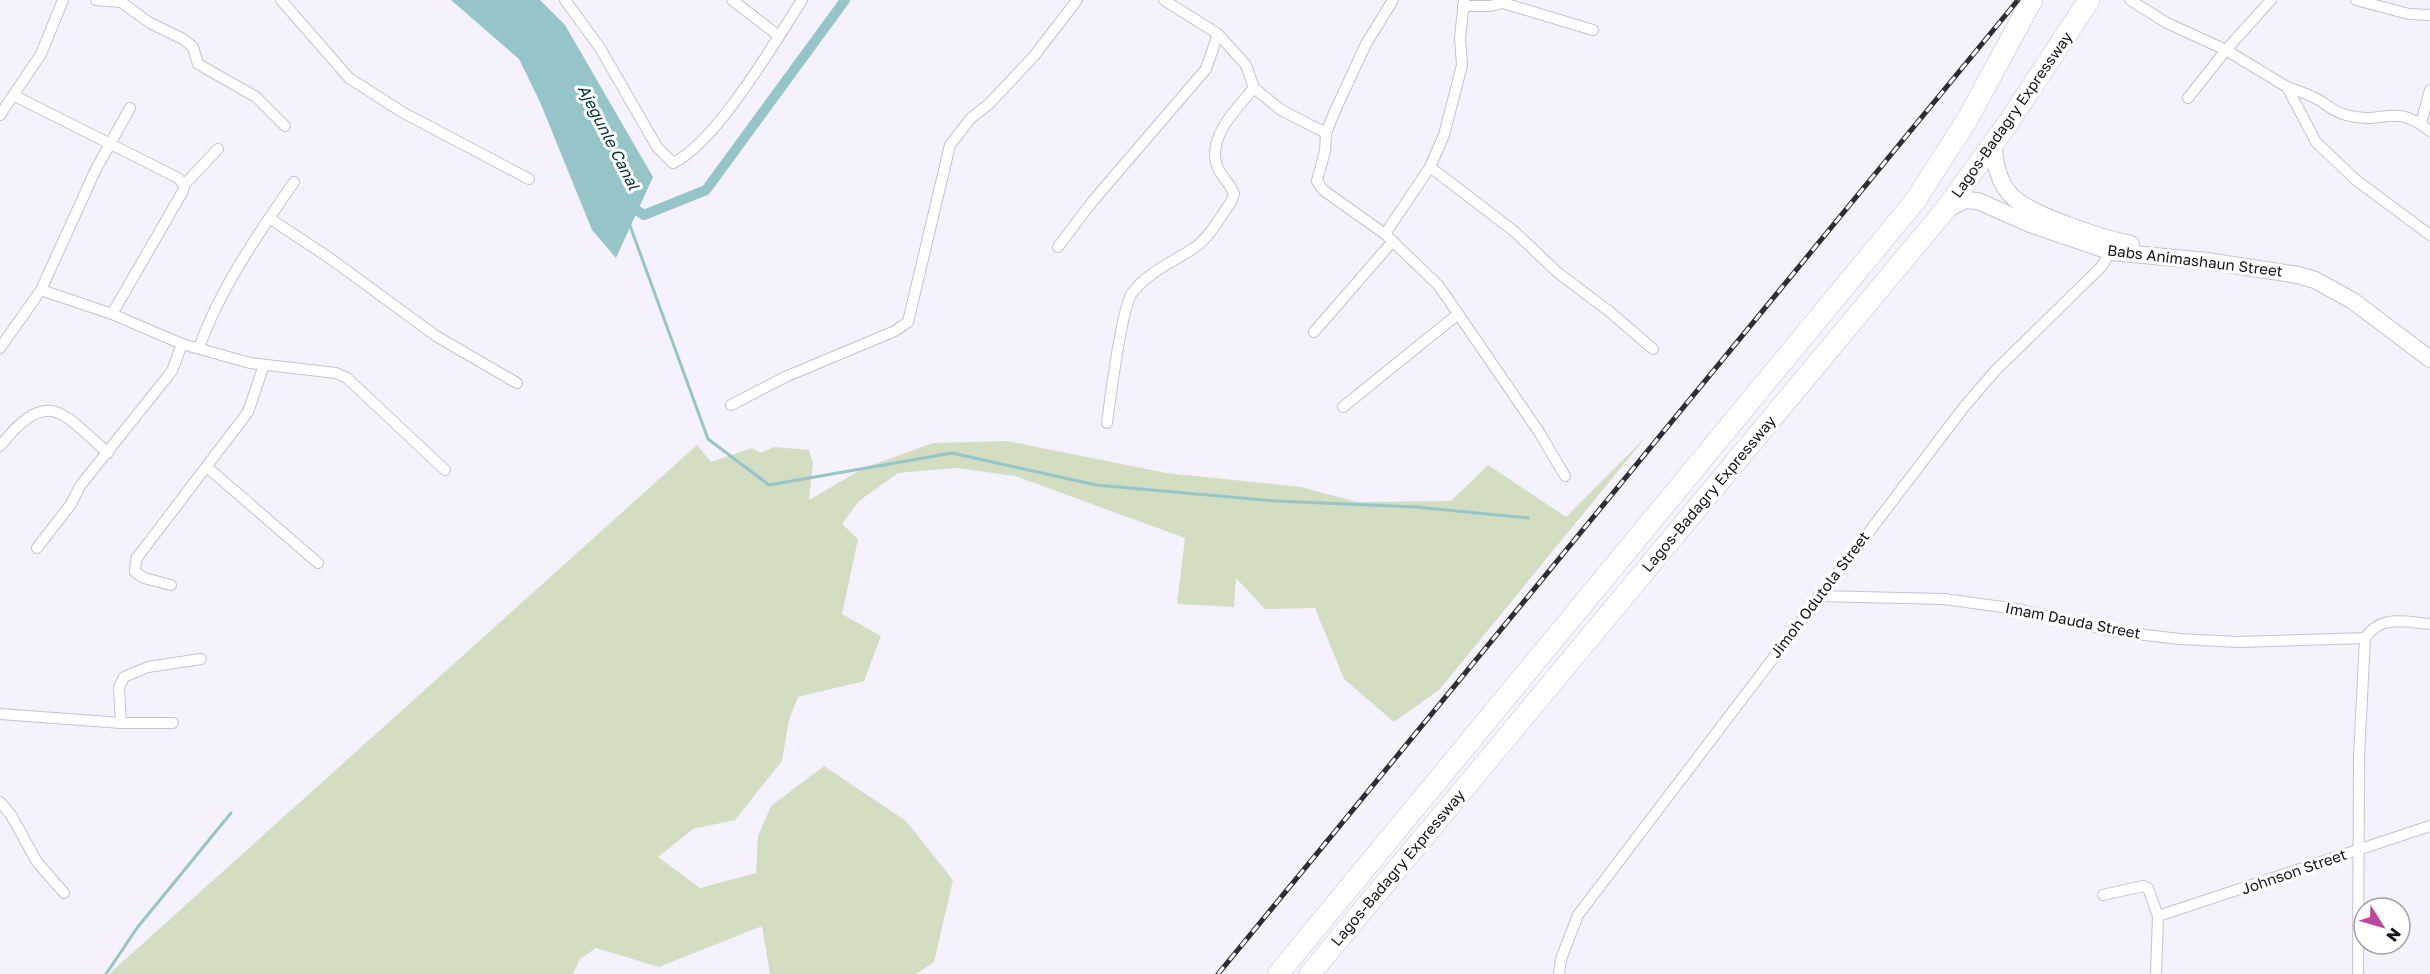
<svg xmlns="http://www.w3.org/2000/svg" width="2430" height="974" font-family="'Golos Text',sans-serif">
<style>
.green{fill:#d2ddc1}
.water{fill:#95c5c8}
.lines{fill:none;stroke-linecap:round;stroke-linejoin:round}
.stream{stroke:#95c5c8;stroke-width:3}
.canal{stroke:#95c5c8;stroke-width:10}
.street-casing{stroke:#c6c0d9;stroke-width:12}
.secondary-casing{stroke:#c6c0d9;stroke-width:18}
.highway-casing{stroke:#c6c0d9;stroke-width:22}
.street{stroke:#fff;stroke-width:10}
.secondary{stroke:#fff;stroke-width:16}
.highway{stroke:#fff;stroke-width:21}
.rail-casing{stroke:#2e2c35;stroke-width:5}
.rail{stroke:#fff;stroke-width:3;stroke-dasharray:9;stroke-linecap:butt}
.labels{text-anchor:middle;stroke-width:6;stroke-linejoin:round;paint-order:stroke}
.street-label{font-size:15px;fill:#14121a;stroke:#fff}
.water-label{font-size:16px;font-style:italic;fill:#003134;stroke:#fff}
</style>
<rect width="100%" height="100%" fill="#f5f2fd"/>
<path class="green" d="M1646,437L1439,690L1394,722L1344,679L1315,608L1265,609L1236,578L1234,607L1177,604L1185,538L1015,476L956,468L898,473L859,501L842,524L858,539L842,614L881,636L864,681L798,697L789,720L782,761L735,820L693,829L658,857L700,888L756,873L758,836L771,806L824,766L906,821L953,880L934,962L916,974H770L762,926L659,967L596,948L580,959L573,974H109L697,445L711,462L752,448L761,453L774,447L809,450L813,463L809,500L864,468L933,443L1007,441L1166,473L1301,487L1357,502L1451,501L1488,465L1566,517Z"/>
<path class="water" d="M451,0H540L565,25L653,177L616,258L592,230L540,102L519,59Z"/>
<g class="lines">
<g class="stream">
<path d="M629,223L708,439L769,485L952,453L1096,485L1276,501L1416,507L1528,518"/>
<path d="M106,974L137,928L231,813"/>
</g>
<path class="canal" d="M627,204L644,215L706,190L845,0"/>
<defs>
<g id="street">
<path d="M96,0L121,2L150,23L183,39L193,47L198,64L256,97L285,126"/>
<path d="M281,0L349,78L402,112L529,179"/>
<path d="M565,0L600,48L657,147L673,163C716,143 775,42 802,0"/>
<path d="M732,0L779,36"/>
<path d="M1164,0L1218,34L1246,65L1254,88L1281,110L1326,133"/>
<path d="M1393,0L1366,44L1334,113L1326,133L1325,151L1317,181L1323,190L1385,234L1439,286L1539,432L1565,476"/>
<path d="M2130,0L2167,23L2226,50L2287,87L2316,142L2356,180L2430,235"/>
<path d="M2356,0L2409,14L2430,15"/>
<path d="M1463,6H1490L1503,3L1593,30"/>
<path d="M2287,87C2295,90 2305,93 2313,97C2327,103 2329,110 2346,115C2385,126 2392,101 2430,131"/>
<path d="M15,96L178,178L184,185L183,191L112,314"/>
<path d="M2188,98L2226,50L2271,0"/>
<path d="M0,115L41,54L63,0"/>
<path d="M2421,123L2430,90"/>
<path d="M1430,167L1515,232L1557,272L1610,312L1653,349"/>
<path d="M184,185L218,149"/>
<path d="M269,218L331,259L436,336L517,383"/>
<path d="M1385,234L1430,167L1444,135L1462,65L1460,38L1464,0"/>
<path d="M1058,247L1092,202L1206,69L1218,34"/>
<path d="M41,290L112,314L182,344L250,363L336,373L347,378L445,470"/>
<path d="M1314,332L1393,241"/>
<path d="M0,348L41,290L96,169L130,108"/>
<path d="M199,348C219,290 260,231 294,182"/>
<path d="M731,405L785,377L895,331L908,322L950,145L971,118L989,104L1034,56L1077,0"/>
<path d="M1343,407L1458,314"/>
<path d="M1107,423C1110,400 1122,307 1132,293C1148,272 1173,262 1194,248C1209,238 1221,216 1231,202L1234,194C1231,184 1221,177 1217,166C1207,137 1237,108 1254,88"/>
<path d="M0,446C49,386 61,412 108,453"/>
<path d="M208,468L318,563"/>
<path d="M37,548L71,504L80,486L172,371L182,344"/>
<path d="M171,585L144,578L135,572L136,559L248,412L264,365"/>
<path d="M1818,596L1944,599L2017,609L2111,631L2180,639L2238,642L2365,638C2381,614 2405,622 2430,624"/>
<path d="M0,714L121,723H173"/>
<path d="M121,723L119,687L124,677L148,667L201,659"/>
<path d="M0,802L11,815L37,862L64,893"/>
<path d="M2103,895L2143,886L2148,888L2158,916L2156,974"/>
<path d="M2158,916L2430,826"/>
<path d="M1559,974L1561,959L1578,915L1964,407L1995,371L2101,267L2114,247"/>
<path d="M2358,974L2359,756L2365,638"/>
</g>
<g id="secondary">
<path d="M1993,143C1995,163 1998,184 2014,198C2034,216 2104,239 2131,244"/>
<path d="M1946,210L1965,200L1978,201L2030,224L2112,252L2207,261L2298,275L2315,280L2353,301L2430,359"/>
</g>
<g id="highway">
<path d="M1278,974L1915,201L1967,120L2032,0"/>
<path d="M1310,974L1945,210L2008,123L2089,0"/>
</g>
</defs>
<use href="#street" class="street-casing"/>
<use href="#secondary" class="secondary-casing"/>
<use href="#highway" class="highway-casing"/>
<use href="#street" class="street"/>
<use href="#secondary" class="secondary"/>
<use href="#highway" class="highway"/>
<defs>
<path id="rail" d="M1218,974L2018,0"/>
</defs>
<use href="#rail" class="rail-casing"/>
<use href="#rail" class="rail"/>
</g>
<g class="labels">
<g class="street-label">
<text transform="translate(2012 115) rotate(-55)" y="5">Lagos-Badagry Expressway</text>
<text transform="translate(2195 261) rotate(7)" y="5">Babs Animashaun Street</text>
<text transform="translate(1709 494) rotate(-50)" y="5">Lagos-Badagry Expressway</text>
<text transform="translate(1820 595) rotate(-53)" y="5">Jimoh Odutola Street</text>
<text transform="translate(2073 621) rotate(11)" y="5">Imam Dauda Street</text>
<text transform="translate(1398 868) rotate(-50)" y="5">Lagos-Badagry Expressway</text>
<text transform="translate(2294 872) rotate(-19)" y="5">Johnson Street</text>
</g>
<g class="water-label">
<text transform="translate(609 137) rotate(63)" y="6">Ajegunle Canal</text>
</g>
</g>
<g transform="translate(2382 926) rotate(127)"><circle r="28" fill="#ffffff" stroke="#a1a0a3" stroke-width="1.5"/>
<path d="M0-4.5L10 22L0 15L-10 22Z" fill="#bd479e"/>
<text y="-9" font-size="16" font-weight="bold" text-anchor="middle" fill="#14121a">N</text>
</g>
</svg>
